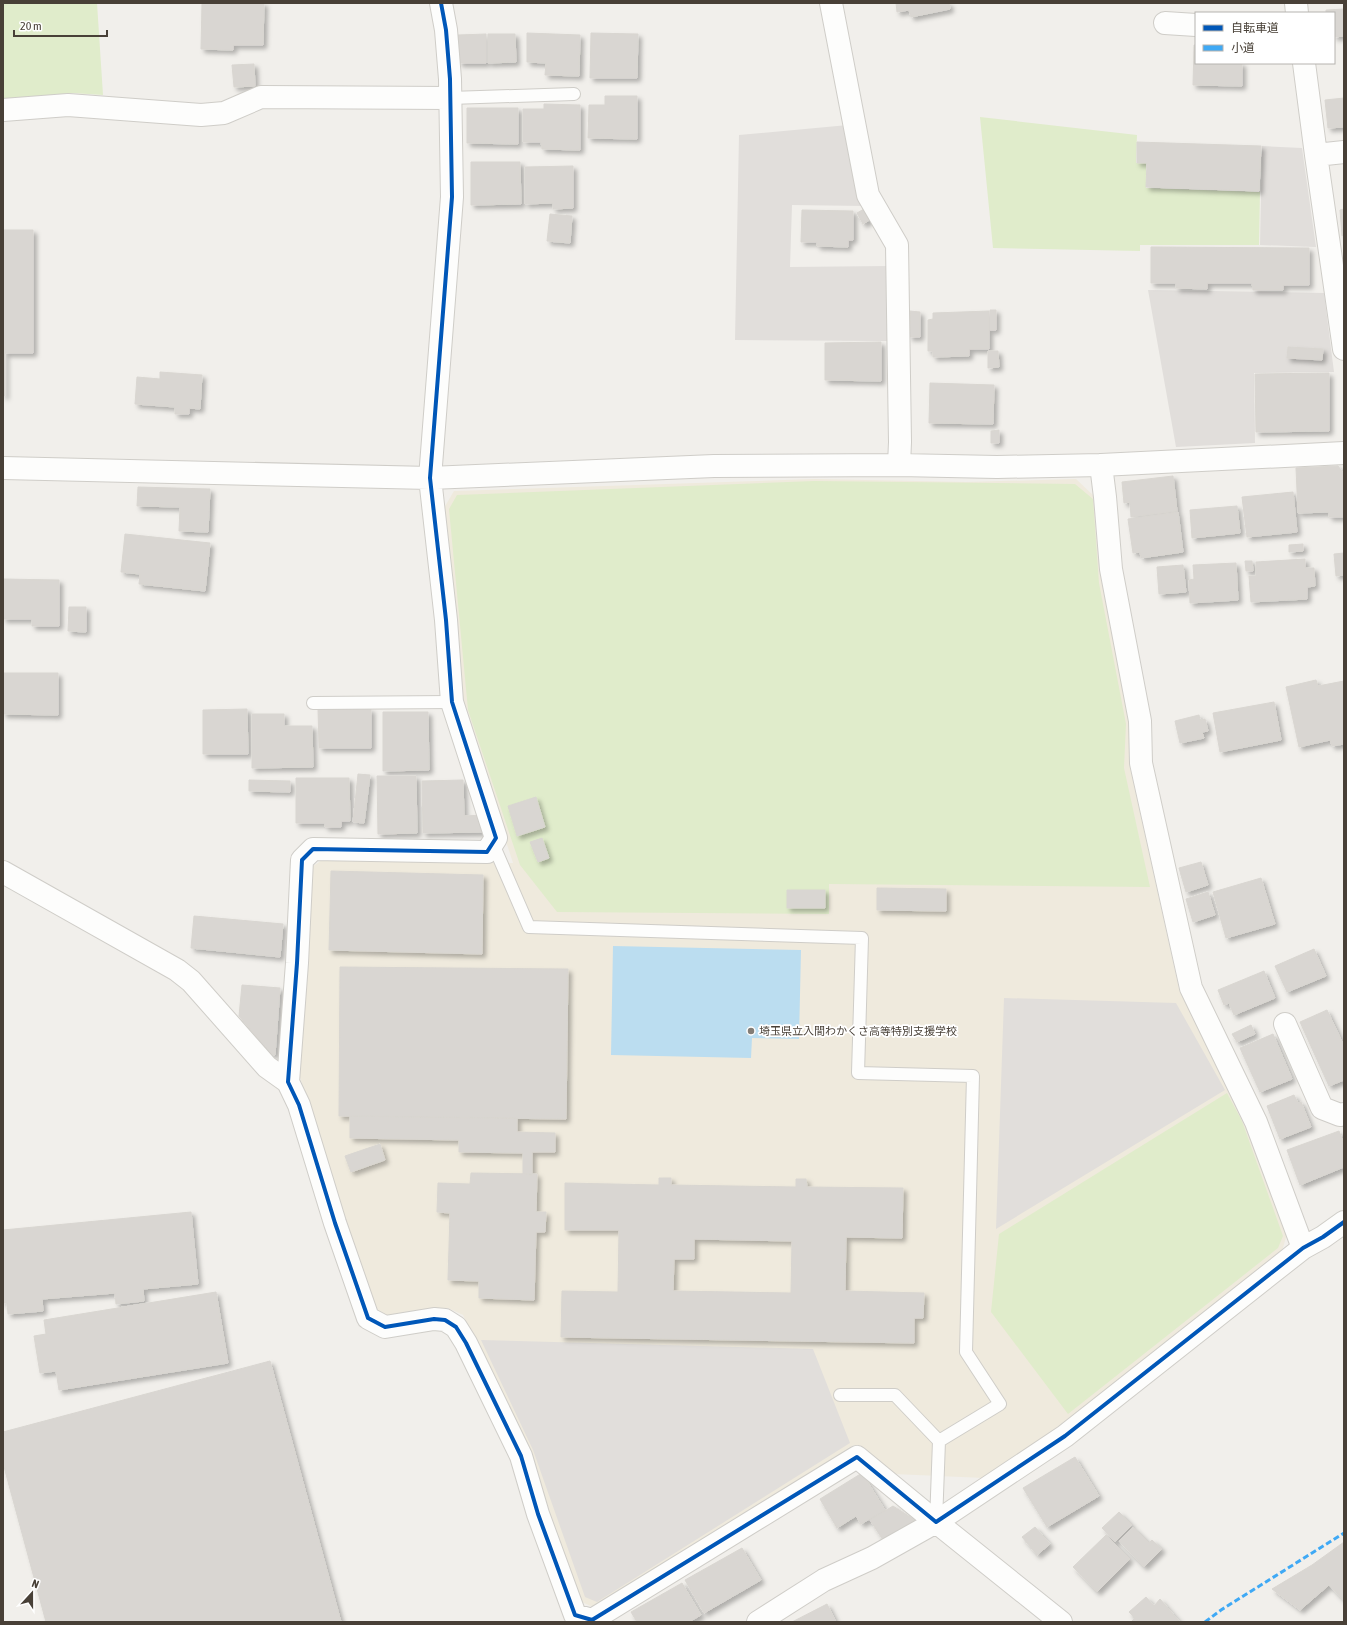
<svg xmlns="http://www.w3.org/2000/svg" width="1347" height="1625" font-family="'Asap Condensed','Noto Sans JP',sans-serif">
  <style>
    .education { fill: #efeadd }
    .green { fill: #e0eccb }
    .parking { fill: #e1dedb }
    .water { fill: #bbddf0 }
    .building { fill: #d9d6d2; stroke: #d9d6d1; fill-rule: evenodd; filter: url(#shadow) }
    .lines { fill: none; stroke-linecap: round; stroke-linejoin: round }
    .service-casing { stroke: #cfcdc8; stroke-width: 14 }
    .minor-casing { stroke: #cfcdc8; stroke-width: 24 }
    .service { stroke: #fdfdfc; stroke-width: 12 }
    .minor { stroke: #fdfdfc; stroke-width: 22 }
    .quiet { stroke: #3fa9f5; stroke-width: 3; stroke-dasharray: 6 3; stroke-linecap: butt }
    .cycleway-casing { stroke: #fff; stroke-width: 6 }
    .cycleway { stroke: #0057b8; stroke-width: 4 }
    .poi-dot { fill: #837d76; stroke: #fff; stroke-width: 1.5 }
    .labels { text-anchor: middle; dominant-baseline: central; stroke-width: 3.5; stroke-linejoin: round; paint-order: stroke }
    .poi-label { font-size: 11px; fill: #484037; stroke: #fff; text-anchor: start }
  </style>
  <defs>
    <filter id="shadow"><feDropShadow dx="3.5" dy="3.5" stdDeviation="2" flood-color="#0004"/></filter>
  </defs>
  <rect width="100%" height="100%" fill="#f1efeb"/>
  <path class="education" d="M815,479L966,482L1076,479L1096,498L1131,725L1130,767L1179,989L1243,1118L1287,1234L1282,1251L1066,1422L984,1478L894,1474L854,1445L595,1608L582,1602L528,1450L463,1315L448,1308L390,1317L374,1310L299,1074L312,867L322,860L513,863L464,712L444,508L454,491Z"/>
  <path class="green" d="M3,3H97L103,95L72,93L3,101Z
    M980,117L1137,135L1136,163H1146V188L1260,192L1259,245H1140V251L993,248Z
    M814,481L1075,484L1093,499L1099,583L1126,724L1124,768L1150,887L829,884V914L557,912L520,865L468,710L449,509L457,495Z
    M1227,1093L1242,1121L1283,1236L1278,1248L1068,1414L991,1312L999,1234Z"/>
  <path class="parking" d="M848,125L865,206L792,205L790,267L888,266L887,341L735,340L739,135Z
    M1262,146L1302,148L1316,247L1260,245Z
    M1148,290L1324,293L1334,372L1254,373L1255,443L1176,447Z
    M1004,998L1176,1003L1225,1090L996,1229Z
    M481,1340L813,1349L850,1443L597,1602L585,1597L533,1450Z"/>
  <path class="water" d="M613,946L801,950L799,1039L752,1038L751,1058L611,1055Z"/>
  <path class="building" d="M202,3H264L263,45H233V50L201,49Z
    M896,3H949L950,9L911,17L909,10L897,12Z
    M1344,9V36L1334,37V13H1326V10Z
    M527,33L580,35L579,76L545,75L546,63L527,62Z
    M591,33L638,34L637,78H590Z
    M486,34V63H459L458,35Z
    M488,34H515L516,62L488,63Z
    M1194,45H1196V63H1242V86L1193,85Z
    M254,64L255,86L234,87L232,65Z
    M605,96H637V139L588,138L589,105H605Z
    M1344,98V127L1328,128L1325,100Z
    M544,104L580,105V150L542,149L541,142H523V109H544Z
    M467,108H518V144L467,143Z
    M1137,142L1261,146L1259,191L1146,187L1147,163H1137Z
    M471,162H520L521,204L471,205Z
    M573,166V208L553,209V203L525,204V167Z
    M864,209L871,219L863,224L857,213Z
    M1344,209V235L1342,236L1340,210Z
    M802,210L853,211V240H848V247L817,246V242H801Z
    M550,214L572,216L570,243L547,241Z
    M3,230H33V353H5V396H3Z
    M1151,247L1309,248V285H1283V290H1253L1252,283H1207V289L1176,288V283H1151Z
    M990,310H996V330H990Z
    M910,311L920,312V337H909Z
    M989,311V349H969V356L933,357V351H928V320L933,319V313Z
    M881,342V381L825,380V343Z
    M1288,347L1323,349L1322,360L1287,358Z
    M988,351H998L999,367L988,368Z
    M160,372L202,375L200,409L189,408V414H175V407L135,404L137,377L160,379Z
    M1329,373V431L1256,432L1255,374Z
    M930,383L994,385L993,424L929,423Z
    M999,430V443H991V431Z
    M1338,466L1344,474V517H1329V512L1298,513L1296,468Z
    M1173,476L1177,511L1131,517L1130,502L1124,503L1122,482Z
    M138,487L210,489L208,532L179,531L180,507L137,506Z
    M1293,492L1297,532L1247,537L1242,497Z
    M1237,506L1240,533L1192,538L1190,510Z
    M1178,512L1183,552L1141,558L1140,552L1133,553L1128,519Z
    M125,534L210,543L205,591L139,584L140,574L121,572Z
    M1303,544V551L1289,552V545Z
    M1344,553V575L1336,576L1334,554Z
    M1305,559V568H1314L1315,586L1307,587V599L1251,602L1249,576H1256V562Z
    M1245,561H1252L1253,571H1246Z
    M1236,563L1238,600L1190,603L1189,580L1194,579L1193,565Z
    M1183,565L1186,592L1159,594L1157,567Z
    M3,579L59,580V626H32V619H3Z
    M69,607H86V632L68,631Z
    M3,673H58V715L3,714Z
    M1316,680L1318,686L1344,681V744L1332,746L1330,740L1299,747L1286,687Z
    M1274,702L1281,740L1220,752L1213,713Z
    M247,709L248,754H203V710Z
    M318,709H371V748H319Z
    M383,712H428L429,770L383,771Z
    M252,714H284V726H312L313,767L252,768Z
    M1199,715L1200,720L1205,719L1208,731L1202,732L1204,738L1180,743L1175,721Z
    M358,774L370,775L364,823L353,822Z
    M377,776H416L417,833L378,834Z
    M296,778H349L350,821H341V827H325V823H296Z
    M249,780L290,781V792L249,791Z
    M463,780L464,816L483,815L484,832L423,833L422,781Z
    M536,797L545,827L517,836L508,806Z
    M542,838L549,858L538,862L530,842Z
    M1201,862L1208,885L1186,892L1179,868Z
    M331,871L483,875L482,954L329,950Z
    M1261,878L1275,924L1226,938L1213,892Z
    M877,888L946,889V911L877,910Z
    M787,890H825V908H787Z
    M1208,892L1215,915L1193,922L1186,899Z
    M194,916L283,924L280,957L191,948Z
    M1314,949L1326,976L1287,992L1275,966Z
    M340,967L568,969L566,1119L339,1116Z
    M1264,971L1275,998L1234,1015L1229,1003L1224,1005L1218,990Z
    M242,985L280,988L275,1055L271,1054L239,1016Z
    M1327,1010L1344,1046V1080L1329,1086L1300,1022Z
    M1251,1025L1255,1034L1237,1042L1232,1034Z
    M1273,1034L1292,1079L1260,1092L1240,1048Z
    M1294,1095L1298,1103L1301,1102L1311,1127L1280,1139L1267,1106Z
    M350,1116L517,1118V1132L555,1133V1152H532V1175L523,1174V1153L459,1152V1140L350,1138Z
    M1339,1131L1344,1145V1167L1300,1185L1287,1150Z
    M380,1144L385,1160L351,1172L345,1156Z
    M471,1173L537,1174L536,1212H546L545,1232H536L534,1300L479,1298V1281L448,1280L450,1213L437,1212L438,1183L470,1184Z
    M659,1178H671V1185L796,1187V1179H806L807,1187L903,1188L902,1238L846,1237L845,1291L924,1293L923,1318H914V1343L561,1337L562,1291L618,1292L619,1230H565V1183L659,1185ZM694,1239L792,1241L791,1293L673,1291L674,1259H694Z
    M191,1212L198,1284L143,1289L144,1301L116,1304L115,1293L42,1299L43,1311L8,1314L7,1303H3V1230Z
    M216,1292L228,1363L59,1390L56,1371L40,1373L34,1336L46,1334L44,1320Z
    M270,1361L341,1622H46L3,1463V1432Z
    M1075,1457L1099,1496L1047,1527L1023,1488Z
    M862,1473L885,1510L861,1524L856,1516L837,1528L820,1499Z
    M893,1506L915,1520L883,1540L870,1520Z
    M1119,1512L1132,1525L1115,1542L1102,1528Z
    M1035,1527L1050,1544L1037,1555L1022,1537Z
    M1133,1527L1149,1543L1152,1540L1162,1549L1144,1567L1119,1541Z
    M1106,1535L1130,1559L1097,1592L1073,1567Z
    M1344,1542V1601L1329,1585L1300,1610L1272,1589L1312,1565Z
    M742,1548L761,1580L704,1613L685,1580Z
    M682,1583L701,1615L689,1622H637L631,1612Z
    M1146,1597L1154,1606L1160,1599L1180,1622H1131L1135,1618L1129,1612Z
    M827,1604L836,1622H792Z"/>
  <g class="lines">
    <defs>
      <path id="service" d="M450,98L574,94
        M313,703L452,702
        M493,844L529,927L862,938L858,1073L973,1076L966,1352L1000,1404L939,1441L936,1522
        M840,1395H895L939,1441"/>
      <path id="minor" d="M441,3L446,30L450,79L452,197L430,478L446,620L452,702L496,838L487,852L313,849L302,860L297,963L288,1082L299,1105L335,1223L368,1318L385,1327L434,1319L445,1320L456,1327L466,1343L521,1456L538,1514L575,1615L592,1620L857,1457L936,1522L1065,1436L1303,1248L1323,1237L1344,1222
        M831,3L868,195L897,245L900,442L899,465
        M1296,3L1297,13
        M1165,23L1196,25
        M1304,63L1316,155L1344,349
        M3,110L68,105L201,115L224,113L261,97L450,98
        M1316,155L1344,152
        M1101,465L1105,497L1111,569L1140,721L1141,763L1191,988L1256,1122L1303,1248
        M3,468L430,478L714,466L899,465L997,467L1101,465L1344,453
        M3,872L177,970L191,981L267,1067L288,1082
        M1285,1024L1322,1108L1340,1115L1344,1114
        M758,1622L824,1580L872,1558L936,1522L1061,1622"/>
    </defs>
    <use href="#service" class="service-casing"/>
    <use href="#minor" class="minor-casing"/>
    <use href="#service" class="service"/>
    <use href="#minor" class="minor"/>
    <path class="quiet" d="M1205,1622L1221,1610L1344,1533"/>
    <defs>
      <path id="cycleway" d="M441,3L446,30L450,79L452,197L430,478L446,620L452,702L496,838L487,852L313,849L302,860L297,963L288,1082L299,1105L335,1223L368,1318L385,1327L434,1319L445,1320L456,1327L466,1343L521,1456L538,1514L575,1615L592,1620L857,1457L936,1522L1065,1436L1303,1248L1323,1237L1344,1222"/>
    </defs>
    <use href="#cycleway" class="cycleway-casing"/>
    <use href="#cycleway" class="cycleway"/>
  </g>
  <circle class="poi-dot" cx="751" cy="1031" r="4"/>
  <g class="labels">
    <g class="poi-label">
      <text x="759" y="1031">埼玉県立入間わかくさ高等特別支援学校</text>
    </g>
  </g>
  <rect width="1347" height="1625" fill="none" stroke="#484037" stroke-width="8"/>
  <rect x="1195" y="12" width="140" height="52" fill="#ffffff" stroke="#b6b3af"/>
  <rect x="1203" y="25" width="20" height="6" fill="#0057b8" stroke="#b6b3af"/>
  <text x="1231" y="32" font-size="12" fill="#484037">自転車道</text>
  <rect x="1203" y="45" width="20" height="6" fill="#3fa9f5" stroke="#b6b3af"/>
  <text x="1231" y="52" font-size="12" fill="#484037">小道</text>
  <g transform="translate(32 1593) rotate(21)" stroke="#ffffff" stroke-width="3" paint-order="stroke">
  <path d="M0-3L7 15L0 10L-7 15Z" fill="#484037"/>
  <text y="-6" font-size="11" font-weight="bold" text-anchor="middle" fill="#484037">N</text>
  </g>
  <path d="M14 30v6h93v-6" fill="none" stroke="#484037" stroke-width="2"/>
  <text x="20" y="30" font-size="12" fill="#484037" stroke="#ffffff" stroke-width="3" paint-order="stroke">20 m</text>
</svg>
